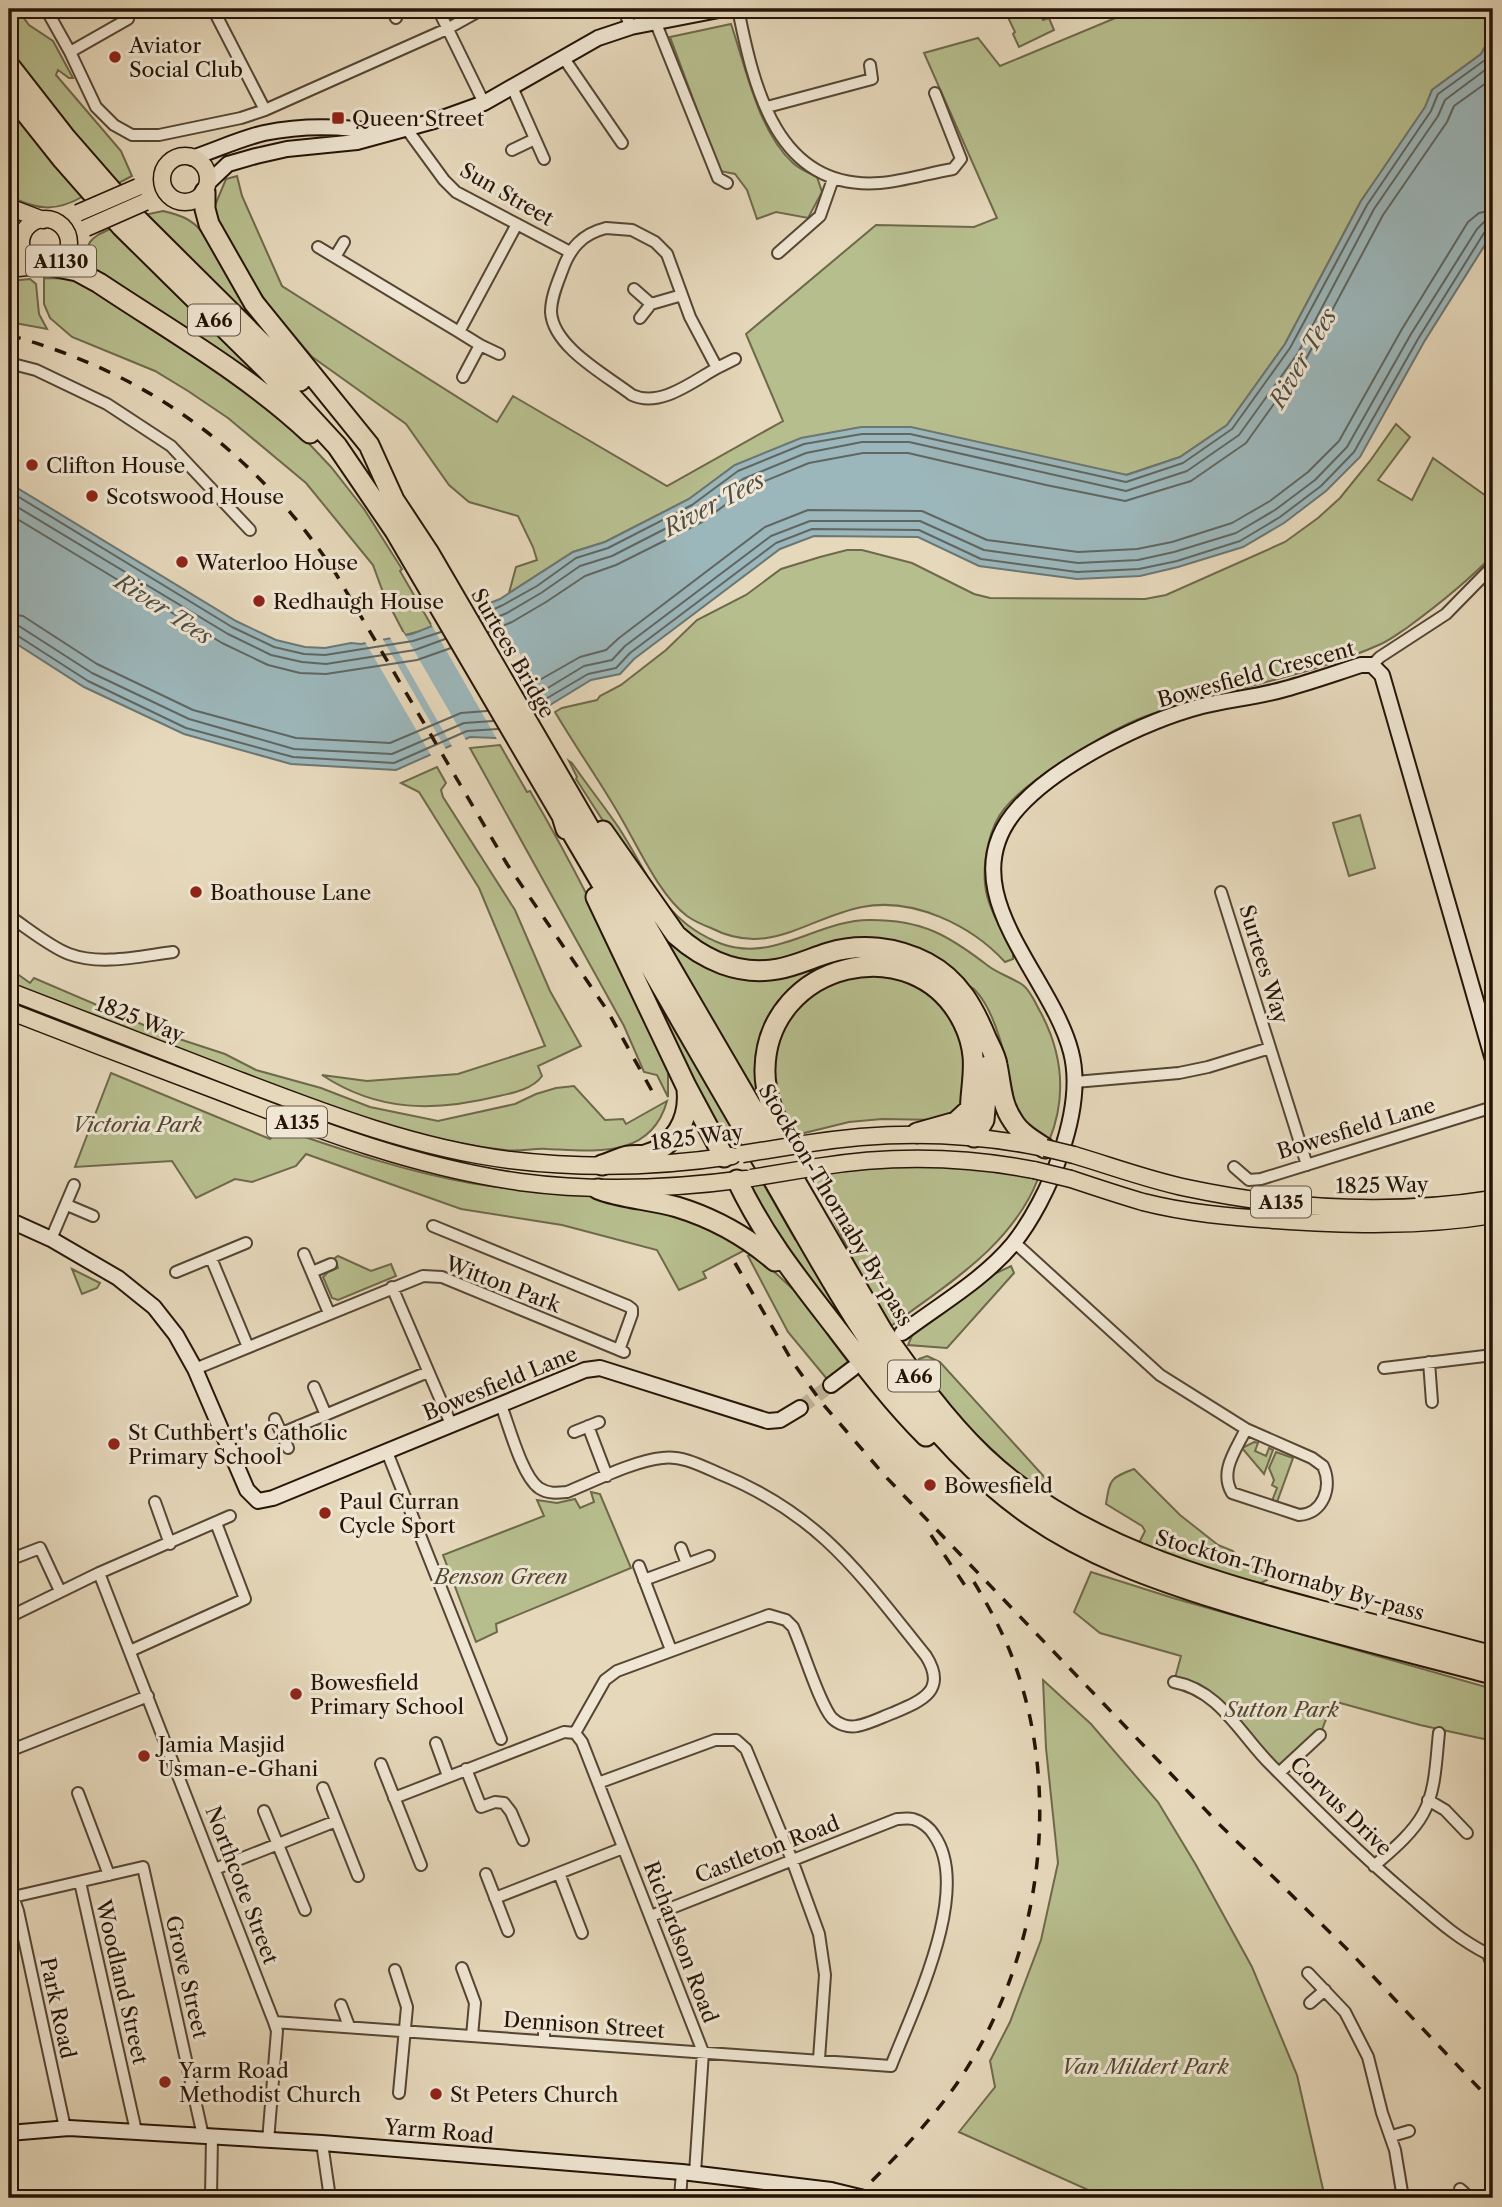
<svg xmlns="http://www.w3.org/2000/svg" width="1502" height="2207" font-family="'Libre Caslon Text',serif">
  <style>
    .green { fill: #b7be8e; stroke: #6e694a; stroke-width: 2 }
    .water { fill: #9cb7bb; stroke: #6c7673; stroke-width: 2 }
    .pier { fill: #e6d8bb }
    .lines { fill: none; stroke-linecap: round; stroke-linejoin: round }
    .shore { stroke: #606661; stroke-width: 2 }
    .secondary-tunnel { stroke: #bfb197; stroke-width: 14; stroke-dasharray: 14 7; stroke-linecap: butt }
    .street-casing { stroke: #554534; stroke-width: 14 }
    .secondary-casing { stroke: #251407; stroke-width: 18 }
    .primary-casing { stroke: #251407; stroke-width: 19 }
    .highway-casing { stroke: #251407; stroke-width: 23 }
    .street { stroke: #efe6d3; stroke-width: 10 }
    .secondary { stroke: #efe6d3; stroke-width: 14 }
    .primary { stroke: #e6d8bb; stroke-width: 16 }
    .highway { stroke: #e6d8bb; stroke-width: 19 }
    .rail { stroke: #251407; stroke-width: 3.5; stroke-dasharray: 12 12; stroke-linecap: butt }
    .secondary-bridge-casing { stroke: #251407; stroke-width: 18; stroke-linecap: butt }
    .primary-bridge-casing { stroke: #251407; stroke-width: 19; stroke-linecap: butt }
    .secondary-bridge { stroke: #efe6d3; stroke-width: 14 }
    .primary-bridge { stroke: #e6d8bb; stroke-width: 16 }
    .poi-dot { fill: #8f2418; stroke: #efe6d3; stroke-width: 2.5 }
    .labels { text-anchor: middle; dominant-baseline: central; stroke-width: 6; stroke-linejoin: round; paint-order: stroke }
    .shield { fill: #efe6d3; stroke: #625344; stroke-width: 2 }
    .shield-label { font-size: 19px; font-weight: bold; fill: #251407 }
    .poi-label { font-size: 21px; fill: #251407; stroke: #efe6d3; text-anchor: start }
    .street-label { font-size: 21px; fill: #251407; stroke: #efe6d3 }
    .park-label { font-size: 21px; font-style: italic; fill: #514730; stroke: #efe6d3 }
    .water-label { font-size: 23px; font-style: italic; fill: #4f4d46; stroke: #efe6d3 }
  </style>
  <rect width="100%" height="100%" fill="#e6d8bb"/>
  <filter id="stains"><feTurbulence type="fractalNoise" baseFrequency=".00286" numOctaves="4"/><feColorMatrix values="0 0 0 0 .2 0 0 0 0 .09 0 0 0 0 .02 0 0 0 .5 -.17"/></filter>
  <radialGradient id="worn" r=".72"><stop offset=".6" stop-color="#630" stop-opacity="0"/><stop offset="1" stop-color="#630" stop-opacity=".3"/></radialGradient>
  <path class="green" d="M9,9H17L29,25L53,41L73,78H69L58,70L56,75L121,151L132,176L115,185L9,51Z
    M1004,9H1038L1043,20L1049,18L1054,30L1019,47L1013,34L1015,32Z
    M1137,9H1493V39L1486,45L1481,54L1432,90L1426,107L1361,201L1285,344L1227,425L1180,457L1126,475L1052,460L735,465L689,499L605,542L573,552L509,593L516,567L537,560L533,547L518,516L469,502L449,485L406,424L311,356L269,306L229,246L213,210L226,179L237,176L242,196L282,286L497,422L513,396L667,486L783,421L746,334L876,225L974,227L997,218L924,53L978,38L1000,66Z
    M731,24C746,68 758,131 793,163C799,169 809,173 817,177L822,192L808,218L776,212L757,219L747,190L735,174L720,171L670,37Z
    M9,102L82,197C55,212 37,210 9,196Z
    M163,211C179,215 191,218 202,232L205,231L271,339L144,215Z
    M112,228L164,283L271,385L272,392L90,268C84,242 88,239 112,228Z
    M44,278L83,279L267,405L298,432L331,467L364,509L402,569L400,571L433,628L405,635L384,595L373,565L306,483L228,418L188,391L155,371L72,337L50,318L44,304Z
    M30,279L36,284L39,314L47,329L9,322V281Z
    M1396,424L1410,437L1378,480L1412,500L1433,458L1493,501V555C1467,582 1438,605 1408,627C1399,633 1390,640 1381,644C1308,677 1228,688 1152,714C1115,726 1029,778 1005,808C989,827 983,860 985,884C987,908 1003,931 1013,952V959L1005,962C971,925 913,897 862,907C807,918 769,958 711,928C703,925 694,921 687,916C658,894 636,842 617,811C597,777 575,746 555,712L562,708L597,700L600,696L621,685L666,650L697,620L746,595L781,569L820,557L847,550H862L912,563L974,594L990,598L1145,599L1166,595L1285,542L1318,518L1340,498L1370,461Z
    M500,745L527,792L530,791C582,880 628,974 668,1070V1097L657,1075L644,1072L624,1026L470,748Z
    M569,761L572,763C587,785 604,806 619,828C650,876 663,922 722,944C775,963 819,919 871,920C922,920 948,935 987,965C998,974 1014,978 1024,986C1032,993 1036,1005 1041,1013C1063,1055 1067,1097 1049,1141L1019,1124C1010,1085 1002,1017 974,989L918,953L790,961H742L693,942L651,895L576,779L577,777Z
    M437,767L446,783L441,790L443,797L515,910L550,991L581,1046L538,1066L542,1076C533,1089 513,1093 499,1096C434,1112 378,1112 322,1075L367,1081L458,1074L545,1046L479,888L419,792L401,783Z
    M1360,815L1375,868L1349,876L1333,823Z
    M652,918L673,943L782,976L847,959L872,956L962,1012L869,961L772,1016L775,1131Z
    M620,929L742,1145L740,1147L721,1149Z
    M9,968L30,983L34,978L167,1035L225,1054L256,1070L321,1088L370,1107L438,1121L515,1104L536,1094L556,1088L574,1086L605,1120L623,1119L626,1124L667,1101C651,1159 595,1151 547,1149C533,1148 519,1152 505,1150C410,1139 320,1104 231,1070C157,1041 83,1012 9,984Z
    M877,973C898,979 918,985 935,1000C965,1025 973,1075 959,1110L941,1120L882,1119L849,1122L792,1136L780,1111L771,1074L784,1021L826,982Z
    M111,1073L270,1139L276,1133L290,1132C349,1152 408,1172 470,1183C538,1195 609,1192 676,1211C699,1218 726,1237 747,1249L703,1272L706,1278L679,1290L657,1250L562,1225L461,1209L306,1154L296,1166L252,1182L235,1179L196,1198L172,1161L75,1167Z
    M878,1164C932,1164 985,1166 1038,1179C1011,1247 947,1284 891,1326L874,1302L812,1176Z
    M759,1182L764,1185L795,1239L799,1238L853,1329L854,1335L798,1271L748,1183Z
    M754,1253L796,1292L848,1362L827,1379L788,1332L748,1256Z
    M338,1256L371,1271L391,1264L396,1276L338,1300L332,1298L323,1277L328,1272L338,1268L335,1258Z
    M1011,1266L1014,1273L947,1348L908,1345L916,1326L988,1277Z
    M72,1269L100,1283L97,1288L82,1294Z
    M927,1356L940,1362L1047,1480V1485L1042,1490L1020,1476L962,1421L920,1369L919,1359Z
    M1254,1442L1258,1443L1255,1451L1266,1456L1269,1448L1273,1450L1264,1474L1242,1448Z
    M1276,1452L1293,1458L1277,1502L1272,1501L1277,1488L1272,1485L1274,1480L1269,1468Z
    M1134,1469L1180,1515L1218,1545L1233,1551L1241,1562L1261,1570L1267,1580L1261,1583L1213,1572L1139,1543L1145,1531L1142,1526L1106,1504C1110,1479 1110,1478 1134,1469Z
    M591,1492L600,1494L631,1568L496,1624L497,1632L476,1642L443,1555L544,1516L537,1500L557,1503L575,1499L580,1508L594,1502Z
    M1091,1572L1173,1598L1493,1689V1741L1420,1725L1333,1701L1320,1735L1279,1773L1212,1698L1174,1682L1181,1656L1100,1633L1074,1612Z
    M1043,1680L1091,1724L1158,1802L1196,1865L1252,1967L1297,2075L1325,2198H1106L959,2132L995,2087L990,2061L1010,2022L1041,1940L1058,1863L1046,1748Z"/>
  <path class="water" d="M1493,39V232L1424,342L1360,457L1326,491L1284,523L1243,547L1178,567L1140,576L1077,579L979,566L918,537L814,536L780,549L634,659L620,674L591,680L496,738L470,737L396,770L291,764L184,734L84,687L9,639V483L236,621L276,640L305,647L325,648L351,643L361,644L412,634L500,599L573,552L605,542L689,499L735,465L801,438L861,427H911L1127,475L1180,457L1227,425L1285,344L1361,201L1425,107L1432,90L1481,54L1486,45Z"/>
  <path class="pier" d="M489,600L551,708L498,741L431,624Z
    M403,632L405,635L467,742L453,748L388,634Z
    M381,636L447,751L432,757L364,640Z"/>
  <g class="lines">
    <path class="shore" d="M9,491L232,627L274,647L304,654L325,655L413,641L441,632
      M9,502L228,634L271,655L302,662L326,664L415,650L445,639
      M9,514L222,643L268,665L300,673L326,674L417,660L451,648
      M9,614L23,616L97,664L193,710L296,738L390,743L461,713L487,711
      M479,616L503,605L537,586L576,558L608,548L692,505L738,471L804,444L862,434H910L1126,482L1183,463L1232,429L1290,348L1367,205L1431,111L1438,94L1485,60L1493,48
      M483,623L507,613L541,593L580,566L612,556L696,513L743,479L806,453L862,442H909L1126,491L1187,471L1239,435L1298,353L1374,209L1438,116L1445,100L1493,64
      M9,624L19,626L92,673L189,719L294,749L392,754L464,723L493,721
      M488,632L512,622L546,602L585,576L616,565L702,522L748,488L809,463L863,453H908L1046,485L1125,501L1191,481L1246,443L1306,359L1383,215L1447,122L1454,106L1493,78
      M9,633L15,634L88,681L186,728L293,757L394,763L467,731L498,729
      M522,690L580,657L606,650L619,638L765,527L808,510L922,511L987,540L1078,552L1137,549L1172,542L1232,523L1270,501L1308,472L1339,441L1402,329L1468,222L1479,213L1493,210
      M528,700L584,666L612,660L625,646L771,536L810,521H920L984,550L1078,563L1138,560L1174,552L1236,533L1275,510L1315,480L1347,447L1411,334L1477,229L1484,222L1493,220
      M532,707L588,674L616,668L630,653L776,543L812,529L919,530L981,559L1077,572L1139,569L1177,561L1240,541L1280,517L1321,486L1354,452L1418,339L1484,233L1493,229"/>
    <path class="secondary-tunnel" d="M800,1408L831,1385"/>
    <defs>
      <path id="street" d="M46,9L70,52L96,107L114,125L132,135H159L241,118L265,110L447,29L483,9
        M213,9L265,110
        M391,9L396,18
        M438,9L484,103
        M623,9L631,27
        M738,9C754,88 777,191 880,183C904,181 929,173 953,169L961,159L935,93
        M655,21L718,178L727,183
        M70,52L128,19
        M563,57L622,143
        M512,87L544,159
        M767,107L872,79L870,65
        M406,128L444,180L456,192L570,252
        M512,150L535,139
        M606,228L632,230L655,242L667,254L690,317L717,368C692,382 660,408 632,395C606,375 553,347 551,312C551,298 557,284 562,271C570,248 582,234 606,228Z
        M318,247L459,332L517,224
        M778,253L820,216L833,179
        M335,257L344,242
        M634,289L651,304L682,295
        M640,318L651,304
        M459,332L480,345L463,377
        M480,345L499,354
        M9,363L36,370L107,404L171,446L250,530
        M717,368L735,359
        M1372,665L1380,657L1446,614L1493,566
        M1221,892L1307,1165
        M9,916C26,927 50,947 69,954C101,966 141,956 173,952
        M1075,1082L1179,1073L1208,1067L1270,1048
        M1234,1167L1249,1180L1261,1179L1493,1107
        M67,1205L93,1216
        M433,1226L628,1306L632,1309V1314L619,1350
        M51,1239L74,1185
        M1014,1242L1160,1375L1246,1429L1312,1458L1323,1466C1333,1487 1323,1514 1299,1515L1232,1493C1219,1471 1236,1450 1246,1429
        M304,1254L329,1313
        M211,1258L248,1347
        M176,1272L246,1243
        M312,1272L331,1264
        M392,1287L451,1424
        M1429,1362L1432,1402
        M1384,1368L1493,1355
        M195,1369L423,1276L442,1277L624,1352
        M314,1387L326,1415
        M501,1405C509,1426 522,1476 539,1488C548,1494 557,1493 567,1492C592,1482 636,1460 662,1458C681,1455 700,1465 718,1473C820,1514 860,1574 926,1656C948,1691 921,1701 893,1713C882,1717 869,1724 857,1726C848,1728 838,1724 832,1718C819,1703 803,1649 793,1627L786,1620L769,1615L617,1671L605,1680L575,1733
        M275,1419L288,1448
        M588,1426L607,1476
        M574,1432L599,1422
        M282,1433L428,1372
        M387,1452L501,1739
        M155,1502L170,1544
        M681,1548L687,1564
        M9,1560L40,1548L60,1591
        M639,1566L671,1650
        M99,1573L274,2022L277,2031L268,2141
        M644,1580L709,1556
        M9,1617L99,1573L230,1516
        M130,1651L245,1599L216,1523
        M1174,1682C1220,1690 1241,1736 1272,1766C1316,1810 1360,1854 1407,1894C1434,1917 1456,1938 1488,1954
        M575,1733L582,1742L703,2052L695,2173
        M436,1743L448,1776
        M9,1751L148,1696
        M381,1764L421,1865
        M466,1769L481,1807L495,1802L504,1803L511,1812L523,1840
        M1279,1773L1320,1735
        M598,1783L715,1740H736L746,1749L792,1860L819,1934L825,1975L819,2059
        M323,1788L358,1876
        M78,1793L109,1875
        M394,1798L564,1732L575,1733
        M1428,1800L1445,1810L1467,1833
        M264,1811L305,1910
        M1374,1866C1391,1851 1412,1834 1423,1814C1436,1791 1436,1759 1439,1733
        M215,1869L336,1821
        M559,1873L582,1933
        M486,1874L508,1931
        M80,1882L136,2131
        M9,1885L18,1911L65,2128
        M13,1897L143,1867L203,2136
        M495,1898L623,1848
        M1488,1954L1493,1968
        M1488,1954L1493,1941
        M462,1968L475,2003L472,2036
        M395,1970L407,2007L399,2093
        M1308,1973L1345,2012L1368,2057L1382,2113L1395,2150L1403,2198
        M1310,2003L1325,1990
        M341,2005L349,2026
        M274,2022L891,2066C913,2009 973,1890 934,1835C930,1828 921,1821 913,1819C908,1818 902,1819 897,1819L651,1916
        M544,2041V2025
        M1392,2136L1409,2131
        M322,2143L330,2198
        M1460,2189L1470,2198
        M211,2198L212,2136
        M680,2198L682,2172"/>
      <path id="secondary" d="M192,158C216,150 239,139 264,133C303,125 345,126 384,133
        M208,183L228,164L256,156L287,149L357,142L434,121L484,103L598,38L631,27L724,9
        M9,1220L51,1239L118,1278L154,1307L176,1335L195,1369L247,1490L258,1501L273,1498L585,1370L600,1368L768,1421L780,1420L800,1408
        M902,1333C939,1305 983,1280 1013,1244C1049,1199 1086,1109 1071,1052C1051,973 945,888 1019,807C1059,763 1145,721 1202,706C1230,699 1258,697 1285,689C1311,682 1336,673 1361,665H1372L1382,675L1493,1060
        M831,1385L852,1369
        M9,2133L69,2128L322,2143L682,2172L831,2190"/>
      <path id="primary" d="M162 179a23 23 0 1 1 46 0a23 23 0 1 1-46 0Z
        M9,207L43,220
        M21 243a24 24 0 1 1 48 0a24 24 0 1 1-48 0Z
        M9,269L36,266
        M9,991C84,1020 160,1049 236,1079C325,1113 415,1148 510,1160C584,1169 659,1167 732,1156
        M9,1011C81,1039 154,1067 226,1094C323,1132 416,1167 520,1182C595,1192 671,1189 746,1179
        M804,1144C883,1131 961,1131 1039,1147
        M1074,1155C1111,1166 1149,1180 1187,1188C1286,1209 1392,1215 1493,1199
        M817,1167C890,1155 962,1156 1034,1170
        M1071,1179C1095,1187 1119,1195 1143,1202C1186,1213 1231,1217 1275,1220C1348,1225 1420,1227 1493,1215"/>
      <path id="highway" d="M9,65L66,138L135,217L300,381
        M9,92L63,160L121,226L268,371L337,446L395,531L562,816L566,829
        M205,192V209L209,224L254,303L369,445L394,500L429,553L883,1332C914,1376 944,1418 983,1456C1075,1543 1199,1578 1318,1610C1376,1625 1435,1641 1493,1656
        M52,266L77,271L99,283C171,331 247,374 310,433
        M562,816C631,932 697,1049 765,1165C837,1289 909,1432 1031,1516C1089,1556 1154,1579 1221,1600C1310,1628 1402,1650 1493,1674
        M603,831L676,935C704,960 739,976 778,969C795,966 812,958 828,953C861,943 896,947 927,963C959,980 974,1008 987,1040C991,1048 996,1057 997,1065C1001,1084 1001,1104 1013,1121C1020,1133 1034,1141 1045,1148
        M596,897L686,1086L724,1157
        M917,1133L956,1122L970,1109
        M974,1137L984,1120L989,1065
        M794,1159C782,1130 764,1101 765,1069C767,962 915,926 963,1022C986,1068 962,1095 974,1137
        M602,1165C611,1162 620,1158 628,1156C634,1155 640,1156 645,1155C675,1147 690,1119 687,1090
        M737,1180C764,1237 798,1279 836,1328C865,1366 893,1403 926,1436
        M598,1189C623,1199 651,1199 677,1207C713,1218 747,1237 775,1261"/>
    </defs>
    <use href="#street" class="street-casing"/>
    <use href="#secondary" class="secondary-casing"/>
    <use href="#primary" class="primary-casing"/>
    <use href="#highway" class="highway-casing"/>
    <use href="#street" class="street"/>
    <use href="#secondary" class="secondary"/>
    <use href="#primary" class="primary"/>
    <use href="#highway" class="highway"/>
    <path class="rail" d="M9,335C150,374 256,452 336,574L507,864L607,1010L657,1100
      M735,1263L792,1361L822,1403L886,1477L1219,1824L1349,1951L1493,2103
      M931,1535L968,1590
      M855,2198C892,2161 930,2123 960,2079C1042,1956 1065,1787 1009,1649C998,1623 984,1598 969,1574"/>
    <defs>
      <path id="secondary-bridge" d="M831,2190L864,2198"/>
      <path id="primary-bridge" d="M78,213L138,187
        M86,228L145,202
        M1045,1148L1074,1155
        M742,1154L804,1144
        M1034,1170L1071,1179
        M751,1178L817,1167"/>
    </defs>
    <use href="#secondary-bridge" class="secondary-bridge-casing"/>
    <use href="#primary-bridge" class="primary-bridge-casing"/>
    <use href="#secondary-bridge" class="secondary-bridge"/>
    <use href="#primary-bridge" class="primary-bridge"/>
  </g>
  <g class="poi-dot">
    <circle cx="115" cy="57" r="7"/>
    <rect x="331" y="111" width="14" height="14" rx="3.5"/>
    <circle cx="32" cy="465" r="7"/>
    <circle cx="92" cy="496" r="7"/>
    <circle cx="182" cy="562" r="7"/>
    <circle cx="259" cy="601" r="7"/>
    <circle cx="196" cy="892" r="7"/>
    <circle cx="114" cy="1444" r="7"/>
    <circle cx="930" cy="1485" r="7"/>
    <circle cx="325" cy="1513" r="7"/>
    <circle cx="296" cy="1694" r="7"/>
    <circle cx="144" cy="1756" r="7"/>
    <circle cx="165" cy="2082" r="7"/>
    <circle cx="436" cy="2094" r="7"/>
  </g>
  <g class="labels">
    <g class="shield">
      <rect x="26" y="245.5" width="70" height="31" rx="5"/>
      <rect x="188" y="304.5" width="52" height="31" rx="5"/>
      <rect x="267" y="1106.5" width="60" height="31" rx="5"/>
      <rect x="1251" y="1186.5" width="60" height="31" rx="5"/>
      <rect x="888" y="1360.5" width="52" height="31" rx="5"/>
    </g>
    <g class="shield-label">
      <text x="61" y="261">A1130</text>
      <text x="214" y="320">A66</text>
      <text x="297" y="1122">A135</text>
      <text x="1281" y="1202">A135</text>
      <text x="914" y="1376">A66</text>
    </g>
    <g class="poi-label">
      <text x="129" y="45">Aviator<tspan x="129" dy="24">Social Club</tspan></text>
      <text x="352" y="118">Queen Street</text>
      <text x="46" y="465">Clifton House</text>
      <text x="106" y="496">Scotswood House</text>
      <text x="196" y="562">Waterloo House</text>
      <text x="273" y="601">Redhaugh House</text>
      <text x="210" y="892">Boathouse Lane</text>
      <text x="128" y="1432">St Cuthbert's Catholic<tspan x="128" dy="24">Primary School</tspan></text>
      <text x="944" y="1485">Bowesfield</text>
      <text x="339" y="1501">Paul Curran<tspan x="339" dy="24">Cycle Sport</tspan></text>
      <text x="310" y="1682">Bowesfield<tspan x="310" dy="24">Primary School</tspan></text>
      <text x="158" y="1744">Jamia Masjid<tspan x="158" dy="24">Usman-e-Ghani</tspan></text>
      <text x="179" y="2070">Yarm Road<tspan x="179" dy="24">Methodist Church</tspan></text>
      <text x="450" y="2094">St Peters Church</text>
    </g>
    <g class="street-label">
      <text transform="translate(507 194) rotate(30)">Sun Street</text>
      <text transform="translate(513 653) rotate(60)">Surtees Bridge</text>
      <text transform="translate(1256 674) rotate(-15)">Bowesfield Crescent</text>
      <text transform="translate(1264 964) rotate(73)">Surtees Way</text>
      <text transform="translate(140 1019) rotate(21)">1825 Way</text>
      <text transform="translate(1356 1128) rotate(-17)">Bowesfield Lane</text>
      <text transform="translate(697 1137) rotate(-7)">1825 Way</text>
      <text transform="translate(1382 1185) rotate(-1)">1825 Way</text>
      <text transform="translate(836 1205) rotate(59)">Stockton-Thornaby By-pass</text>
      <text transform="translate(503 1284) rotate(21)">Witton Park</text>
      <text transform="translate(500 1383) rotate(-22)">Bowesfield Lane</text>
      <text transform="translate(1290 1575) rotate(16)">Stockton-Thornaby By-pass</text>
      <text transform="translate(1341 1806) rotate(44)">Corvus Drive</text>
      <text transform="translate(767 1849) rotate(-21)">Castleton Road</text>
      <text transform="translate(242 1885) rotate(69)">Northcote Street</text>
      <text transform="translate(681 1942) rotate(69)">Richardson Road</text>
      <text transform="translate(187 1977) rotate(77)">Grove Street</text>
      <text transform="translate(122 1982) rotate(77)">Woodland Street</text>
      <text transform="translate(58 2008) rotate(78)">Park Road</text>
      <text transform="translate(584 2025) rotate(4)">Dennison Street</text>
      <text transform="translate(439 2131) rotate(5)">Yarm Road</text>
    </g>
    <g class="park-label">
      <text x="137" y="1124">Victoria Park</text>
      <text x="501" y="1576">Benson Green</text>
      <text x="1282" y="1709">Sutton Park</text>
      <text x="1145" y="2066">Van Mildert Park</text>
    </g>
    <g class="water-label">
      <text transform="translate(1303 358) rotate(-60)">River Tees</text>
      <text transform="translate(714 504) rotate(-28)">River Tees</text>
      <text transform="translate(164 609) rotate(33)">River Tees</text>
    </g>
  </g>
  <rect width="1502" height="2207" fill="none" stroke="#e6d8bb" stroke-width="35"/>
  <rect x="10" y="10" width="1481" height="2186" fill="none" stroke="#251407" stroke-width="3.5"/>
  <rect x="18" y="18" width="1467" height="2172" fill="none" stroke="#251407" stroke-width="2"/>
  <rect width="100%" height="100%" filter="url(#stains)"/>
  <rect width="100%" height="100%" fill="url(#worn)"/>
</svg>
